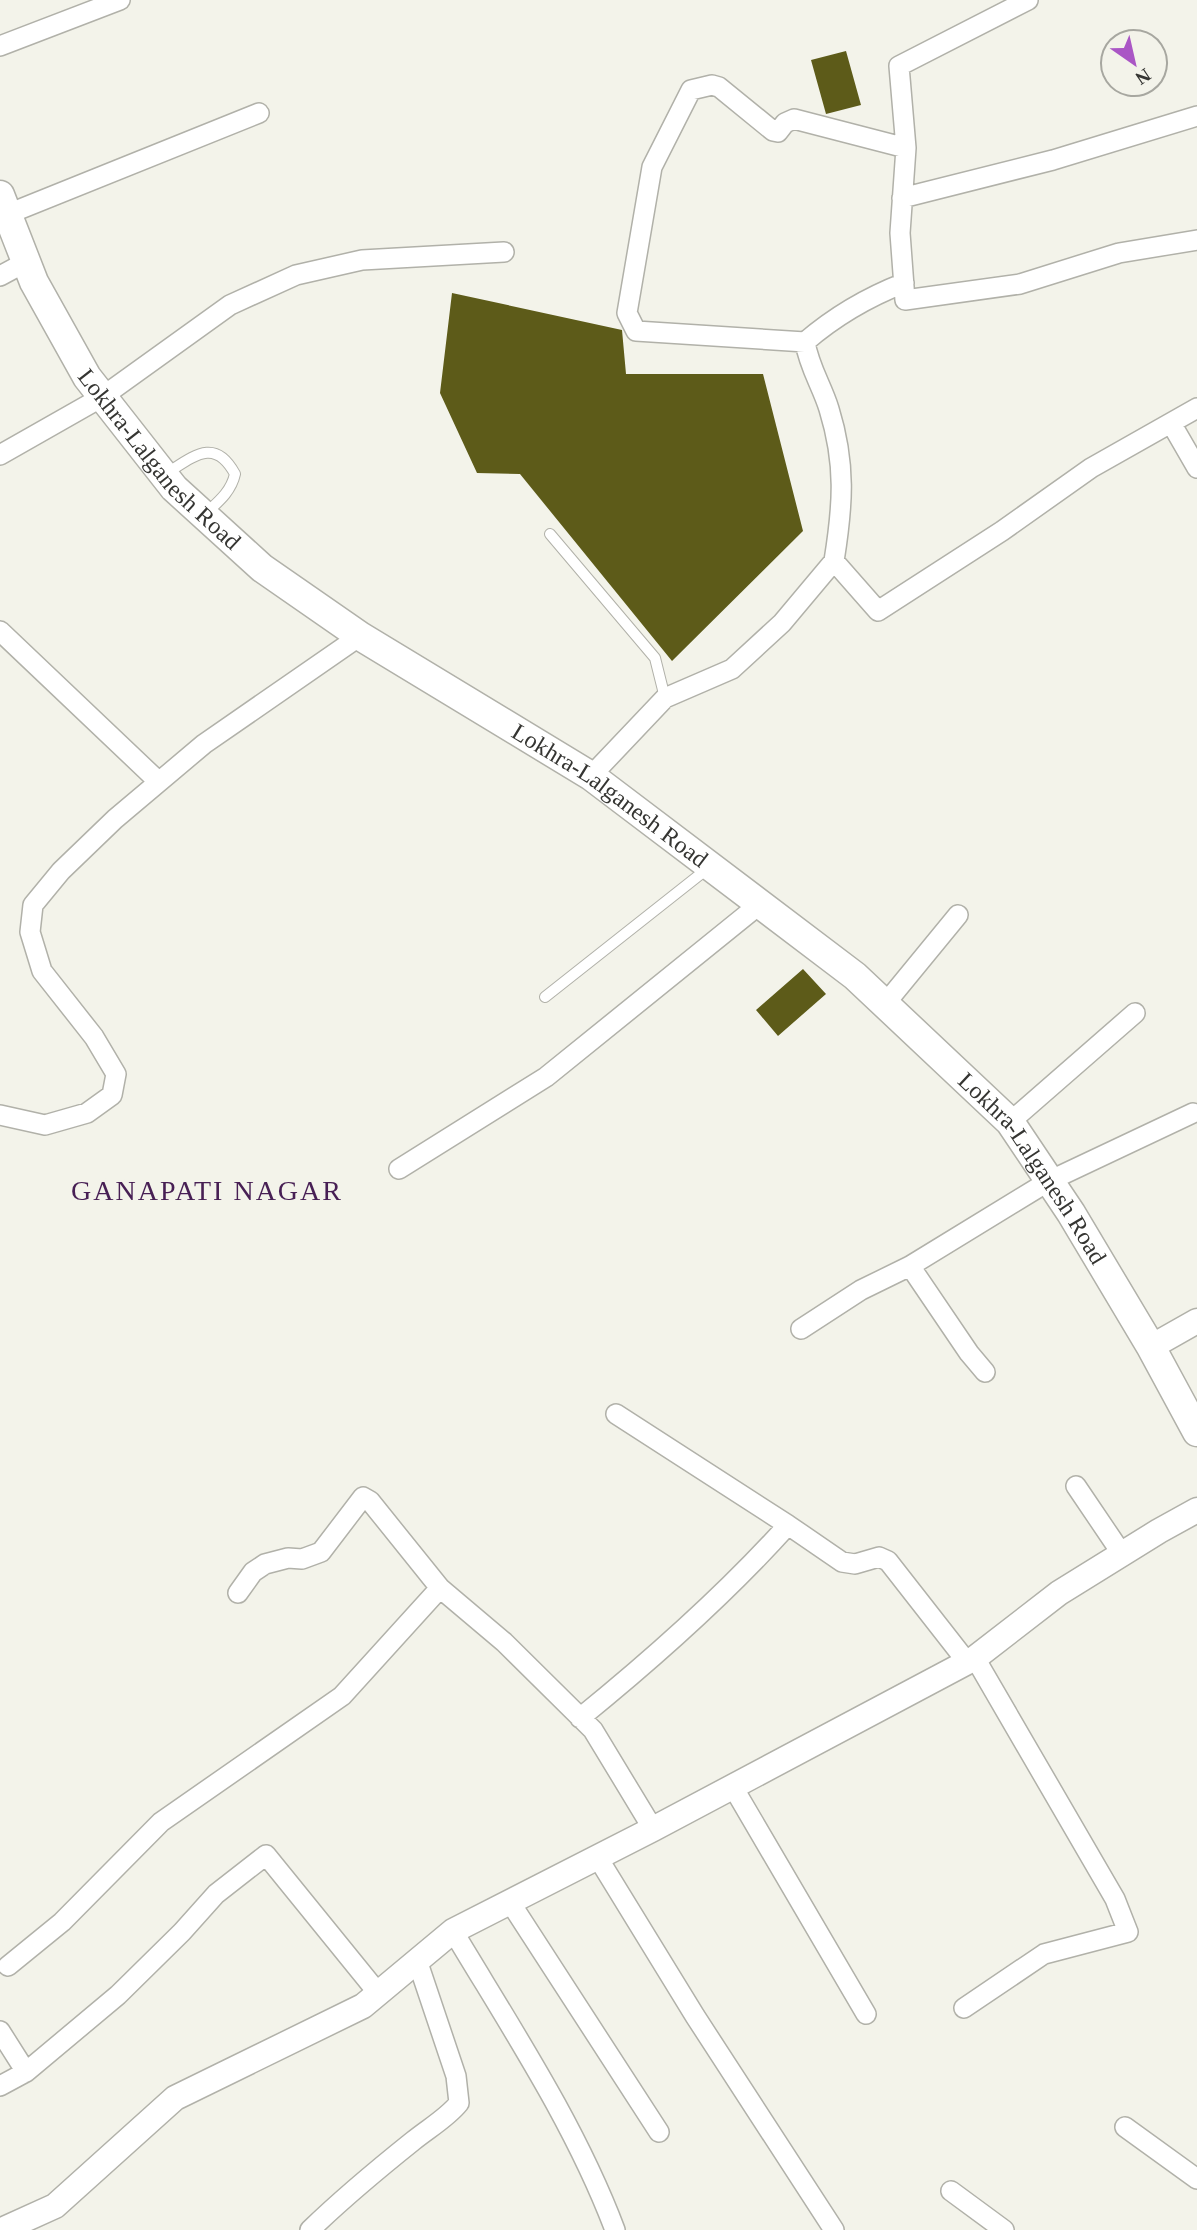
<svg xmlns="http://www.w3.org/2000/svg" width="1197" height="2230" font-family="Georgia,serif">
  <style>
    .building { fill: #5d5b19 }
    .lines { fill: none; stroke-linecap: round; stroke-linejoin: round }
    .service-casing { stroke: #b1b1a9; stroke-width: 12 }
    .minor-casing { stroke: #b1b1a9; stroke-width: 22 }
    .tertiary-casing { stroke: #b1b1a9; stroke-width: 27 }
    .secondary-casing { stroke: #b1b1a9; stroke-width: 31 }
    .service { stroke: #fff; stroke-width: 10 }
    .minor { stroke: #fff; stroke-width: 19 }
    .tertiary { stroke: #fff; stroke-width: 24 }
    .secondary { stroke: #fff; stroke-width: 28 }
    .labels { text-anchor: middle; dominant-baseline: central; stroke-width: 7; stroke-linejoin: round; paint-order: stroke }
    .street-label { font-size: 24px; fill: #353532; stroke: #f3f3ea }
    .quarter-label { font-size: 28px; letter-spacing: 2px; fill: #471f54; stroke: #f3f3ea }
  </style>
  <rect width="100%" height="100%" fill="#f3f3ea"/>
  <path class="building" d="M846,51L861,105L826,114L811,60Z
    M452,293L622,330L626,374H763L803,531L672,661L520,474L477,473L440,393Z
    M803,969L826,994L778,1036L756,1010Z"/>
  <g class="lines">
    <defs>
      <path id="service" d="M167,473C194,456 215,437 235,474C231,492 218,502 205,514
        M550,534L655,658L665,698
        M545,997L707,869"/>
      <path id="minor" d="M1028,0L899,66L906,148L900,233L905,300L1020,284L1119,253L1197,240
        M0,46L120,0
        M902,198L1053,160L1197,116
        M8,214L259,113
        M0,276L26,262
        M805,342L636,331L627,313L652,167L691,90L712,85L719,87L773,131L778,132L785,123L794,119L906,148
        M1171,423L1197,468
        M0,455L102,397L230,305L296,275L362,260L504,252
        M834,561C843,505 846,464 829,409C822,386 809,367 805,342C834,317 868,297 904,283
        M0,631L159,782
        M591,776L665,698L732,669L782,623L834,561L878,611L1002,531L1091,468L1197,408
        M885,1004L958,915
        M0,1115L45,1125L87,1113L112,1095L116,1074L94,1037L42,971L30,932L33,905L61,871L115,819L204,744L360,636
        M1010,1122L1135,1013
        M399,1169L546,1077L760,904
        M910,1266L969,1353L985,1372
        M801,1329L861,1290L910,1266L1049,1181L1193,1113
        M616,1414L788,1525
        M1076,1486L1122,1554
        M238,1593L253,1572L265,1564L288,1558L302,1559L321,1552L363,1497L370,1501L440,1588
        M580,1718C654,1658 724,1596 788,1525L842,1562L855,1564L879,1557L888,1561L967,1662
        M733,1787L866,2014
        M598,1858L695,2016L834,2230
        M510,1902L659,2132
        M453,1931C511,2028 575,2124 615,2230
        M8,1966L62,1922L161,1822L342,1696L440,1588L504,1642L593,1730L653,1829
        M964,2008L1044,1954L1128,1932L1115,1899L975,1658
        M0,2031L26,2072
        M0,2086L26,2072L118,1995L182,1932L216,1894L266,1855L378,1993
        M1125,2127L1197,2179
        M951,2191L1004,2230
        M310,2230C343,2198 378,2169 413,2141C429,2128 447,2118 459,2103L456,2076L417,1960"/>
      <path id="tertiary" d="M1151,1347L1197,1321
        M2,2230L55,2206L175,2098L363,2006L453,1931L653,1829L975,1658L1059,1593L1159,1531L1197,1510"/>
      <g id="secondary">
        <path id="s1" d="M0,195L34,282L87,377L174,488L262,568L360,636L591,776L855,976L1010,1122L1071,1213L1151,1347L1197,1432"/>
      </g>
    </defs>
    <use href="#service" class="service-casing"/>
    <use href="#minor" class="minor-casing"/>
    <use href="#tertiary" class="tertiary-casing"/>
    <use href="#secondary" class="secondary-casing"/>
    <use href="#service" class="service"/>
    <use href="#minor" class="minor"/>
    <use href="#tertiary" class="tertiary"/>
    <use href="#secondary" class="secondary"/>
  </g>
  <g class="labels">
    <g class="street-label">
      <text stroke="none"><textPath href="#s1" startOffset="312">Lokhra-Lalganesh Road</textPath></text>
      <text stroke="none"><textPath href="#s1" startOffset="878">Lokhra-Lalganesh Road</textPath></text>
      <text stroke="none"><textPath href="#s1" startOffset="1446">Lokhra-Lalganesh Road</textPath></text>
    </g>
    <g class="quarter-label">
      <text x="207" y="1190">GANAPATI NAGAR</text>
    </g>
  </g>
  <g transform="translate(1134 63) rotate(146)"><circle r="33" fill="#f3f3ea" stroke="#a7a7a0" stroke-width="2"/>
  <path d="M0-5L12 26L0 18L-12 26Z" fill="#aa56c5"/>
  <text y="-10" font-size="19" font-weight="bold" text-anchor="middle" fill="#353532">N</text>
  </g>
</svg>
